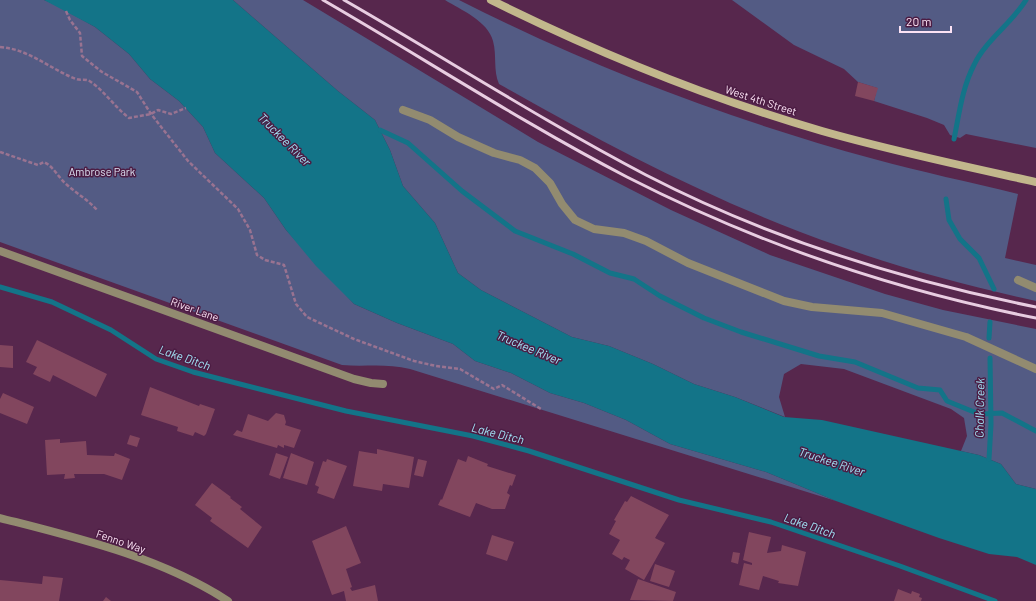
<svg xmlns="http://www.w3.org/2000/svg" width="1036" height="601" font-family="Barlow,sans-serif">
  <style>
    .green { fill: #535b84 }
    .water { fill: #137488 }
    .lines { fill: none; stroke-linecap: round; stroke-linejoin: round }
    .stream { stroke: #137488; stroke-width: 5 }
    .building { fill: #82465e }
    .path { stroke: #997391; stroke-width: 2.5; stroke-dasharray: 4 2; stroke-linecap: butt }
    .lane { stroke: #928b70; stroke-width: 8 }
    .street { stroke: #928b70; stroke-width: 8 }
    .secondary { stroke: #c2b78c; stroke-width: 8 }
    .rail { stroke: #e8cde1; stroke-width: 3 }
    .labels { text-anchor: middle; dominant-baseline: central; stroke-width: 3; stroke-linejoin: round; paint-order: stroke }
    .street-label { font-size: 11px; fill: #fce3f5; stroke: #4c1c43 }
    .park-label { font-size: 11px; fill: #dde1f2; stroke: #4c1c43 }
    .water-label { font-size: 12px; font-style: italic; fill: #a2e4f6; stroke: #4c1c43 }
  </style>
  <rect width="100%" height="100%" fill="#57274d"/>
  <path class="green" d="M0,0H44L54,4L95,27L129,54L150,79L179,101L203,127L215,153L264,198L286,230L354,304L397,323L453,344L475,361L511,373L550,393L584,403L626,420L670,444L766,472L836,501L410,369C386,363 366,367 342,365L0,242Z
    M233,0H303L538,142L671,210L770,255L885,294L943,310L1036,329V489L1016,484L1001,464L979,455L961,451L967,436L964,418L951,409L844,369L801,364L784,374L779,397L785,417L735,397L694,384L653,364L609,346L572,337L481,290L458,273L435,223L403,186L390,150L375,120L338,91Z
    M445,0H459C593,68 728,119 874,159C921,172 970,182 1018,194L1005,258L1036,265V301C969,286 903,269 839,246C720,205 608,146 499,84C493,70 497,56 493,41C488,21 461,10 445,0Z
    M732,0H1036V148L966,134L960,138L950,135L944,125L927,118L874,101L877,88L858,82L844,69L794,45Z"/>
  <path class="water" d="M44,0H233L338,91L375,120L390,150L403,186L435,223L458,273L481,290L572,337L609,346L653,364L694,384L735,397L784,417L822,420L979,455L1001,464L1016,484L1036,489V565L1017,557L989,554L939,538L836,501L766,472L670,444L626,420L584,403L550,393L511,373L475,361L453,344L397,323L354,304L316,266L286,230L264,198L215,153L203,127L179,101L150,79L129,54L95,27Z"/>
  <g class="lines">
    <path class="stream" d="M380,130L408,143L462,191L515,231L573,254L610,273L634,279L660,296L704,318L741,332L819,356L855,362L918,388L940,390L947,401L979,414L1002,413L1036,431
      M954,139C959,115 962,88 974,65C985,41 1012,23 1026,0
      M946,199L949,220L960,239L979,258L994,289
      M0,287L52,302L111,330L156,359L193,372L346,411L473,436L529,451L679,500L771,522L900,566L995,601
      M989,338L990,322
      M989,459L991,424L990,358"/>
  </g>
  <path class="building" d="M858,82L878,88L874,101L855,96Z
    M37,340L107,374L96,397L53,375L50,382L33,374L37,367L26,362Z
    M0,345L13,346V368L0,367Z
    M150,387L199,406L200,404L215,409L206,434L204,436L195,432L193,436L177,431L178,427L141,415Z
    M3,393L34,407L27,424L0,413V399Z
    M276,413L284,415L286,422L285,425L301,430L294,448L284,445V448L278,445L277,448L233,435L237,430L242,432L248,414L268,421Z
    M130,435L140,438L137,447L127,444Z
    M60,439V443L86,441L87,455L114,456L115,453L130,459L122,480L104,474H74L75,478L64,479L65,474L47,475L45,440Z
    M377,449L414,457L409,488L383,484L382,491L353,486L359,451L377,454Z
    M276,453L288,457L280,479L269,475Z
    M291,453L314,462L307,485L283,478Z
    M468,456L488,464L487,466L516,475L512,486L510,485L507,493L510,495L505,509H492L476,503L470,517L438,505L441,499L442,500L458,459L466,462Z
    M327,459L347,466L334,499L317,493L319,487L315,485L323,461L326,462Z
    M418,459L427,461L423,477L414,475Z
    M212,483L231,497L230,498L242,507L240,509L262,527L248,548L210,521L212,518L195,505Z
    M631,496L669,515L655,538L665,543L644,580L625,569L630,560L624,557L622,560L612,554L620,540L609,534L616,521L614,520L625,501L627,502Z
    M346,526L361,563L346,569L352,587L350,588L352,591L375,585L378,601H346L344,591L332,595L312,541Z
    M749,532L771,537L767,553L781,551L782,545L806,552L798,586L778,583L779,581L763,576L759,590L739,585L744,563L752,565V563L743,560Z
    M492,535L514,542L507,561L486,554Z
    M733,552L740,553L738,564L731,562Z
    M655,564L675,571L669,587L650,581Z
    M43,576L63,578L59,601H0V580L42,584Z
    M638,579L676,592L673,601L630,600Z
    M898,589L911,594L912,591L920,594L919,597L922,598L921,601H894Z
    M106,597L111,601H103Z"/>
  <g class="lines">
    <path class="path" d="M66,11L70,20L80,33L82,56L102,72L137,92L151,114L188,161L238,209L250,230L257,255L265,260L284,265L296,304L307,317L354,339L414,361L436,366L460,369L494,389L502,385L541,409
      M0,47C29,49 50,69 76,79C81,81 86,78 91,82C105,92 115,107 129,118L151,114L158,110L171,114L186,108
      M0,152L38,165L44,162C54,167 58,177 66,184C76,193 88,200 97,210"/>
    <path class="lane" d="M403,110L430,120L458,137L494,153L520,160L535,168L550,183L562,204L575,220L594,229L624,233L646,241L688,263L784,301L812,307L882,313L966,337L1036,369
      M1018,280L1036,288"/>
    <path class="street" d="M0,251L354,379L371,383L383,384
      M0,518C78,538 160,557 228,601"/>
    <path class="secondary" d="M491,0C598,53 708,98 822,131C892,151 964,166 1036,182"/>
    <path class="rail" d="M323,0C425,59 523,123 627,177C756,243 894,290 1036,318
      M344,0C445,58 543,121 646,175C768,238 901,280 1036,307"/>
  </g>
  <g class="labels">
    <g class="street-label">
      <text transform="translate(761 100) rotate(18)">West 4th Street</text>
      <text transform="translate(195 309) rotate(20)">River Lane</text>
      <text transform="translate(121 541) rotate(19)">Fenno Way</text>
    </g>
    <g class="park-label">
      <text x="102" y="171">Ambrose Park</text>
    </g>
    <g class="water-label">
      <text transform="translate(285 139) rotate(45)">Truckee River</text>
      <text transform="translate(529 347) rotate(23)">Truckee River</text>
      <text transform="translate(185 357) rotate(19)">Lake Ditch</text>
      <text transform="translate(979 408) rotate(-89)">Chalk Creek</text>
      <text transform="translate(498 433) rotate(14)">Lake Ditch</text>
      <text transform="translate(832 461) rotate(18)">Truckee River</text>
      <text transform="translate(810 525) rotate(19)">Lake Ditch</text>
    </g>
  </g>
  <path d="M900 26v6h51v-6" fill="none" stroke="#fce3f5" stroke-width="2"/>
  <text x="906" y="26" font-size="12" fill="#fce3f5" stroke="#4c1c43" stroke-width="3" paint-order="stroke">20 m</text>
</svg>
